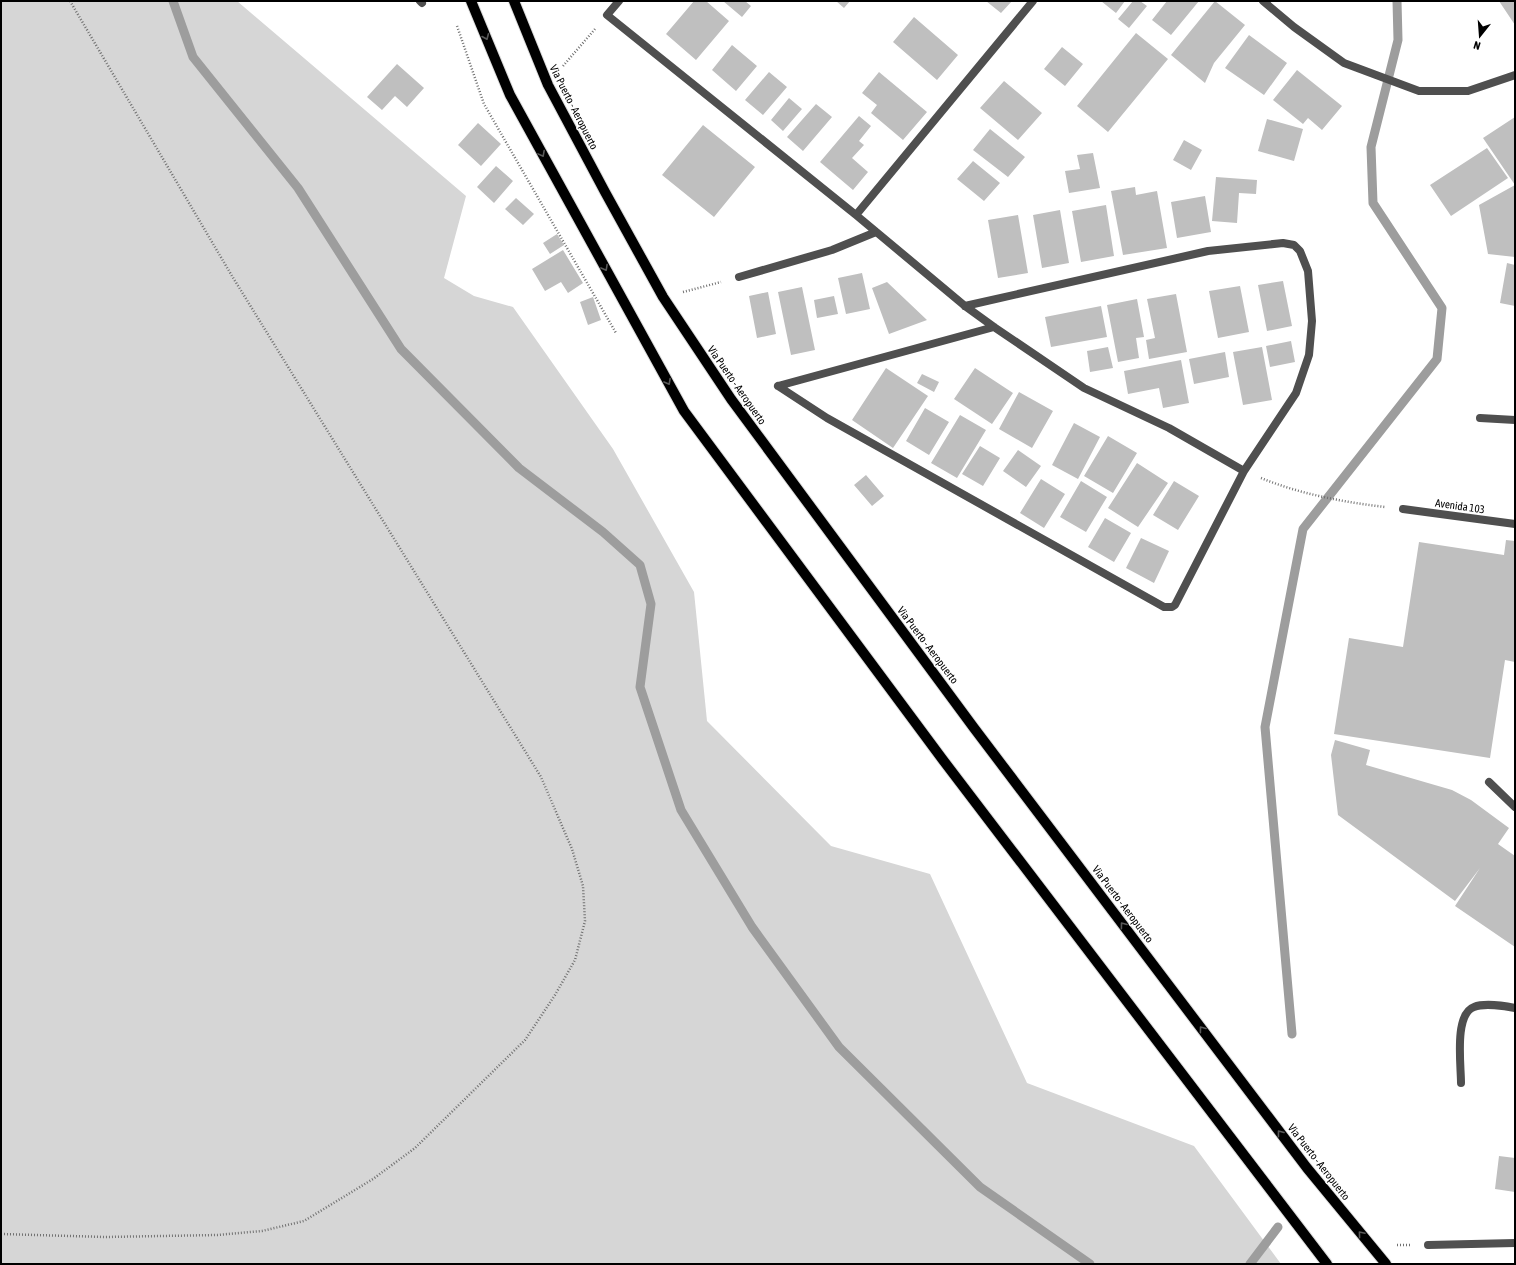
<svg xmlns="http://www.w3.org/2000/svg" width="1516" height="1265" font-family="'Asap Condensed',sans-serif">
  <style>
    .green { fill: #d6d6d6 }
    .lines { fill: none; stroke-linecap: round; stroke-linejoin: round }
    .stream { stroke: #9d9d9d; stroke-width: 9 }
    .building { fill: #bfbfbf }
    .primary-casing { stroke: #dbdbdb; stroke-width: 12 }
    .path { stroke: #717171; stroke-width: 2.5; stroke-dasharray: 1 2; stroke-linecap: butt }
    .lane { stroke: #4f4f4f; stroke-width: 8 }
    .street { stroke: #4f4f4f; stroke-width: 8 }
    .primary { stroke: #000; stroke-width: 10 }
    .oneway { stroke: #595959 }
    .labels { text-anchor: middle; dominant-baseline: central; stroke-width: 3; stroke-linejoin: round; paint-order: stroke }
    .street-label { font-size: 11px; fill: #000; stroke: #fff }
  </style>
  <rect width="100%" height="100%" fill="#fff"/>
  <path class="green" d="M1,1H237L466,196L444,278L474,296L513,307L613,449L694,592L707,721L831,846L930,874L1027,1083L1194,1146L1281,1264H1Z"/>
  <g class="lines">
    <path class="stream" d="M173,1L193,57L298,188L401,349L519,468L603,532L640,565L651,604L640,687L681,810L752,927L839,1047L980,1187L1090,1264
      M1292,1034L1265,727L1303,529L1437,359L1442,308L1373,203L1371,147L1398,40L1397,1
      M1250,1264L1278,1227"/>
  </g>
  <path class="building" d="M694,1H706L729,21L696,60L666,34Z
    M723,1H745L751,6L742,17Z
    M836,1H850L844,8Z
    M986,1H1012L1001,13Z
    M1101,1H1125L1116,13Z
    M1133,1H1140L1147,6L1129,28L1118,19Z
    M1167,1H1199L1171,35L1152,20Z
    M1215,1L1245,25L1214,63L1205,83L1171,55Z
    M1499,1H1515V25Z
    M914,17L958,55L937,80L893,42Z
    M1136,33L1168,59L1108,132L1077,106Z
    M1249,35L1287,63L1264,95L1225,68Z
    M732,45L757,66L736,91L712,70Z
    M1062,47L1083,64L1065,86L1044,69Z
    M397,64L424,88L407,107L395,96L382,110L367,97Z
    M1297,70L1342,106L1322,130L1308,118L1303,124L1273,100Z
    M769,72L787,87L763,115L745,100Z
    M879,72L927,112L903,140L871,113L877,105L862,93Z
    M1004,81L1042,113L1018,140L980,108Z
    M789,98L802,109L783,131L771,120Z
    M816,104L832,117L803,151L787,137Z
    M859,116L871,126L859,141L864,145L852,158L868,172L853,190L820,162Z
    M1515,117V257L1488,254L1479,205L1515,185L1483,138Z
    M1267,119L1303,129L1294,161L1258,151Z
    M478,123L501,144L481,166L458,145Z
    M703,125L755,167L714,217L662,175Z
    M990,129L1025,157L1008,177L973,150Z
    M1184,140L1202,150L1191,170L1173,160Z
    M1487,148L1508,178L1451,216L1430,185Z
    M1093,153L1100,188L1069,193L1065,171L1080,169L1077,155Z
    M973,161L1000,183L984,201L957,179Z
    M496,166L513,181L494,203L477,187Z
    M1216,177L1257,180L1256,194L1239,193L1237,223L1212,221Z
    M1135,187L1136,195L1157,191L1167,248L1123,255L1111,191Z
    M1205,196L1211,232L1177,238L1171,202Z
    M516,198L534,214L523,225L505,209Z
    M1106,205L1114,256L1081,262L1072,211Z
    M1060,210L1069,263L1042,268L1033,215Z
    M1018,215L1028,273L998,278L988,220Z
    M557,234L564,245L550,254L543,243Z
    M563,250L583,283L568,293L561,282L545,291L532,269Z
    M1507,263L1515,265V306L1500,303Z
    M862,273L870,309L846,314L838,278Z
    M1283,281L1292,326L1267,331L1258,285Z
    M887,282L927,320L889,334L872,288Z
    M1240,286L1249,332L1218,338L1209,291Z
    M802,287L815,350L791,355L778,292Z
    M768,292L776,334L757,338L749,296Z
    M1176,294L1187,352L1149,359L1146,340L1155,338L1147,299Z
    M834,296L838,314L817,318L814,300Z
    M593,297L601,320L588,325L580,302Z
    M1137,299L1144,337L1136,338L1139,358L1118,362L1107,305Z
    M1101,306L1107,337L1051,347L1045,317Z
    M1291,341L1295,362L1270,367L1266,346Z
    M1108,347L1113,368L1090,372L1087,351Z
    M1262,347L1272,400L1243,405L1233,352Z
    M1225,352L1229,377L1194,384L1189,359Z
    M1181,360L1189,403L1163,408L1159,388L1128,394L1124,371Z
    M886,368L928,396L893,448L852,420Z
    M975,368L1013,393L992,424L954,399Z
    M922,374L939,382L934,392L917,383Z
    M1019,392L1053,411L1032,448L999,429Z
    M925,408L949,422L929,455L906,441Z
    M960,415L986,430L957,478L931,463Z
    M1074,423L1100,437L1078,479L1052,465Z
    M1108,436L1137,453L1113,493L1084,476Z
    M980,446L1000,458L983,486L962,474Z
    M1018,450L1041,466L1026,487L1003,471Z
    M1137,463L1168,483L1138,527L1108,508Z
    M866,475L884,496L872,506L854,485Z
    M1041,479L1065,494L1044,528L1020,513Z
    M1081,481L1107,497L1086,532L1060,517Z
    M1174,481L1199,496L1178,530L1153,515Z
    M1105,518L1131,533L1114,562L1088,547Z
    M1141,538L1169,551L1154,583L1126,568Z
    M1506,540L1515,541V662L1505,660L1490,758L1334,734L1349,638L1403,647L1419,542L1504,555Z
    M1335,740L1370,750L1366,765L1452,790L1471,800L1509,828L1498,844L1515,856V947L1455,906L1480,868L1455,901L1338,815L1331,755Z
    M1499,1156L1515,1158V1192L1495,1189Z"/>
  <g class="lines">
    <defs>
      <path id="primary" d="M471,1L510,95L684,411L943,760L1327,1264
        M514,1L548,85L605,192L663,297L731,399L974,728L1307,1168L1386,1264"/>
    </defs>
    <use href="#primary" class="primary-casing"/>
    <path class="path" d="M457,26L484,104L616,333
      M563,66L595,29
      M683,292L721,282
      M1261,478C1300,494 1343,502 1385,507
      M1,1234L105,1237L217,1235L262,1231L304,1221L373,1179L415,1148L525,1040L555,995L575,960L585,921L583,886L572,849L541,777L232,276L70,1
      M1397,1245H1410"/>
    <path class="lane" d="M1480,418L1515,420
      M1489,782L1515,807"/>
    <path class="street" d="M420,1L422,3
      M619,1L607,15L856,215L965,306L994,327L1084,388L1169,428L1244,471
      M1263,1L1294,27L1344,63L1419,91H1468L1515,75
      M856,215L1033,1
      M739,277L832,250L876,232
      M778,386L827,418L1164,607H1172L1175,605L1244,471L1296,393L1309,355L1312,321L1308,271L1300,251L1294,245L1283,243L1208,251L965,306
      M778,386L994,327
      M1403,509L1515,524
      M1461,1083C1461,1065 1454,1014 1474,1007C1484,1003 1505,1006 1515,1008
      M1428,1245L1515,1243"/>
    <use href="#primary" class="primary"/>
  </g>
  <defs><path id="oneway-chevron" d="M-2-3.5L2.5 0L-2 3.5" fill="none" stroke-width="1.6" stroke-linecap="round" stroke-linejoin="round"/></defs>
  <g class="oneway">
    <use href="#oneway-chevron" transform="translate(486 37) rotate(67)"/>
    <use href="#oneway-chevron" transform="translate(542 154) rotate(62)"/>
    <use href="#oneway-chevron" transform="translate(605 268) rotate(61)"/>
    <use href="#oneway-chevron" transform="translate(668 382) rotate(61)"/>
    <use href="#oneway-chevron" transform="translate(1123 925) rotate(-127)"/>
    <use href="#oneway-chevron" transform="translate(1202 1029) rotate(-127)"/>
    <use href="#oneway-chevron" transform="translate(1280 1133) rotate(-127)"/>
    <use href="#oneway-chevron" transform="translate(1361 1234) rotate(-130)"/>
  </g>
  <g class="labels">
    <g class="street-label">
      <text transform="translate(574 107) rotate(63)">Via Puerto - Aeropuerto</text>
      <text transform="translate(737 385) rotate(55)">Via Puerto - Aeropuerto</text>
      <text transform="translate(1460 506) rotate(8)">Avenida 103</text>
      <text transform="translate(928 645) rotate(53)">Via Puerto - Aeropuerto</text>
      <text transform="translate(1123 904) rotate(53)">Via Puerto - Aeropuerto</text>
      <text transform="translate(1319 1162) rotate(52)">Via Puerto - Aeropuerto</text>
    </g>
  </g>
  <rect width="1516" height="1265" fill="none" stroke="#000000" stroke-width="4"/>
  <g transform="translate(1480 36) rotate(197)" stroke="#ffffff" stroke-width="3" paint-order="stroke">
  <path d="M0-3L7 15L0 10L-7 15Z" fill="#000000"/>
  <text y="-6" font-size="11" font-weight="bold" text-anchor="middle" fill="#000000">N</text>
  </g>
</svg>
